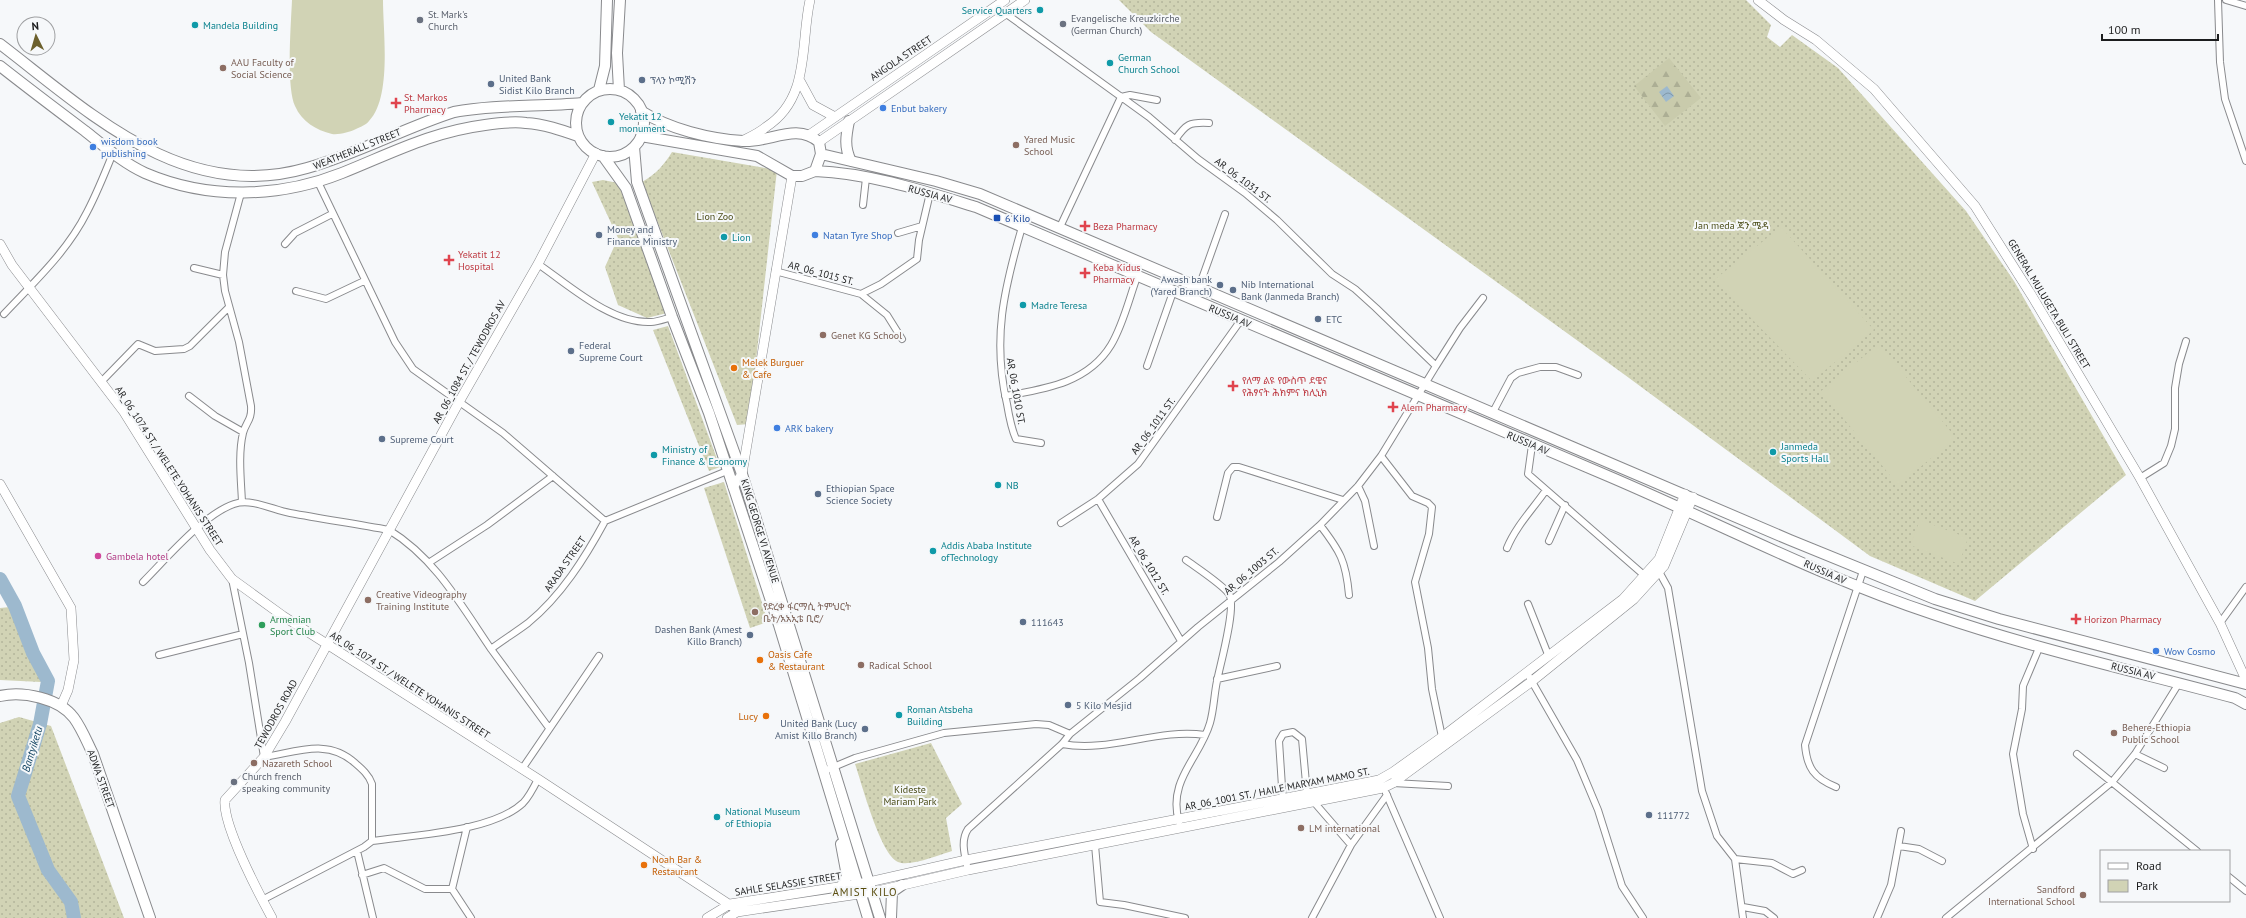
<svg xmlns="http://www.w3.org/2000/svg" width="2246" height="918" font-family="'PT Sans','Noto Sans Ethiopic',sans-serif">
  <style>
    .green { fill: url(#green-dots) }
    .forest { fill: url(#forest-firs) }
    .pitch { fill: #d1d3b5 }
    .water { fill: url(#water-waves) }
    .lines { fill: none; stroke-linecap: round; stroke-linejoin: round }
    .river { stroke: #9db9ce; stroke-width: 14 }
    .street-casing { stroke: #898a8d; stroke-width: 8 }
    .secondary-casing { stroke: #898a8d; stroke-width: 10 }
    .primary-casing { stroke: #898a8d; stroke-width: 12 }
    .street { stroke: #fff; stroke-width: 6 }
    .secondary { stroke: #fff; stroke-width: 9 }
    .primary { stroke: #fff; stroke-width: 10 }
    .culture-dot { fill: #0f9aa8; stroke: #f6f8fa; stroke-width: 1.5 }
    .worship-dot { fill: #6b7280; stroke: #f6f8fa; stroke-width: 1.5 }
    .education-dot { fill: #8d6e63; stroke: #f6f8fa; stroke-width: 1.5 }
    .service-dot { fill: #5c6f8a; stroke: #f6f8fa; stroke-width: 1.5 }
    .health-dot { fill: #e0444e; stroke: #f6f8fa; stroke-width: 1.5 }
    .shop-dot { fill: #3f7fe0; stroke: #f6f8fa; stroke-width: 1.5 }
    .transit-dot { fill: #1a4fb4; stroke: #f6f8fa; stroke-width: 1.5 }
    .food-dot { fill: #e8710a; stroke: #f6f8fa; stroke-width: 1.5 }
    .hotel-dot { fill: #d1479c; stroke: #f6f8fa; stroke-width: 1.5 }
    .leisure-dot { fill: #2e9e5b; stroke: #f6f8fa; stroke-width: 1.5 }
    .labels { text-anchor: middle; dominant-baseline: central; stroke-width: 4; stroke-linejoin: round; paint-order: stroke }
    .culture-label { font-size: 10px; fill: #0d838f; stroke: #f6f8fa; text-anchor: start }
    .worship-label { font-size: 10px; fill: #5b616d; stroke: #f6f8fa; text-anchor: start }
    .street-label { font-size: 10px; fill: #1c1d1e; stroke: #f6f8fa }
    .education-label { font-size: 10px; fill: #785e54; stroke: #f6f8fa; text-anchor: start }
    .service-label { font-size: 10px; fill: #4e5e75; stroke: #f6f8fa; text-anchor: start }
    .health-label { font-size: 10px; fill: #be3a42; stroke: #f6f8fa; text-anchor: start }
    .shop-label { font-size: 10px; fill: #366cbe; stroke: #f6f8fa; text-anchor: start }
    .park-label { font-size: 10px; fill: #4b4d19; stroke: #f6f8fa }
    .transit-label { font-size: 10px; fill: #164399; stroke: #f6f8fa; text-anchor: start }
    .food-label { font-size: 10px; fill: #c56008; stroke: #f6f8fa; text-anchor: start }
    .hotel-label { font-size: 10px; fill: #b23c85; stroke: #f6f8fa; text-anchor: start }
    .leisure-label { font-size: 10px; fill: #27864d; stroke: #f6f8fa; text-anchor: start }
    .water-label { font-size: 11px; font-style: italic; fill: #144563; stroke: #f6f8fa }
    .neighbourhood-label { font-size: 11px; letter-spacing: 1px; fill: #5a4d0e; stroke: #f6f8fa }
  </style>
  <defs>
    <pattern id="green-dots" width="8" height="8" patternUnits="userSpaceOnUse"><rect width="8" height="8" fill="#d1d3b5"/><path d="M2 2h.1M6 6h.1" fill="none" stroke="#b3b59b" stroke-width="1.8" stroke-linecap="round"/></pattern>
    <pattern id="forest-firs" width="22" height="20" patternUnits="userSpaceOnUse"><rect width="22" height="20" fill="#c9cbac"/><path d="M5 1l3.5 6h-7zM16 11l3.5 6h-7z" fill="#acae94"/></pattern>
    <pattern id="water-waves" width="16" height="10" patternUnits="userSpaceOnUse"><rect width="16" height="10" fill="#9db9ce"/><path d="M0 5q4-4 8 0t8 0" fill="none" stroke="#7f96a7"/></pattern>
  </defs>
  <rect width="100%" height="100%" fill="#f6f8fa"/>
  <path class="green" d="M1119,0H1746L1771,25L1767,37L1780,47L1792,35L1838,68L1966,211L2014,281L2126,475L1975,601L1870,556L1625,375L1151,32Z
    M672,152L777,170L749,424L737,425L642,182C656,174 664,165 672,152Z
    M603,180L618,183L667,313L647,318L618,305L605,267L618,238L592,182Z
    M668,326L720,467L709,471L653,330Z
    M724,482L768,622L750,628L704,488Z
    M10,607L41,682L0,680V608Z
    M19,717L51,726L124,918H0V723Z
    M931,743L962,804L946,818L952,851C939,855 910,867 898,862C880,854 862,784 855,764Z"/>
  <path class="forest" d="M1669,58L1701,98L1665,126L1634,86Z"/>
  <path class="pitch" d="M292,0H383C383,32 392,97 369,121C366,125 360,127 356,129C350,132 339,135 332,134C316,130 302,122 295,106C286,87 291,24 292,0Z
    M1781,227L1874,330L1812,381L1714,280Z
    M1879,344L1956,438L1898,485L1821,391Z
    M1920,520L1968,538L1959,564L1910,545Z"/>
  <path class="water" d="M1667,86L1674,96L1666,102L1659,92Z"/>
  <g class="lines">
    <path class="river" d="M0,579L15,606L33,653L48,681L40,724L18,796L48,870L71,902L74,918"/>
    <defs>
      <path id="street" d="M2218,0L2220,62L2225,99L2246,161
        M2226,0L2246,6
        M1121,97L1130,95L1157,100
        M1175,140C1186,124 1189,122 1209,123
        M318,182L395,342L413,369L503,433L605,521
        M241,193L225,252L223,275L225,291L239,342L251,406C252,420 246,422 243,433C238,454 241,480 242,502
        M863,205L866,178
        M1022,227C1004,289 992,339 1007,404C1009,416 1011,428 1016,439L1041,443
        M1060,227L1121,97
        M898,233L922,226
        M285,244L295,233L332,214
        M538,264C569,285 611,324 651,322C657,322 665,319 672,317
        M194,268L223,275
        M775,271L861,294L881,284L917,259L919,240L930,193
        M1199,287L1225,214
        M296,291L326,299L364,281
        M861,294L887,315L902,339
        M4,314C34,282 67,252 87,212C97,193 105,173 113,153
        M1147,366L1173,292
        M1436,366L1460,328L1483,298
        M102,381L138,344L155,351L184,349L190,346L229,307
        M189,396L215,416L243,432
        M1005,396C1045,389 1088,383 1111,345C1123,325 1129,299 1137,277
        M1493,412L1511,378L1518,373L1540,367H1556L1578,375
        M1532,445L1528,474L1645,576
        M1381,456L1412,496L1428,503L1432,507L1429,534L1415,582L1428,648L1432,689L1442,737
        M2140,478L2164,463L2171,446L2175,429V388L2179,364L2186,341
        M1358,486L1365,501L1374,546
        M1098,499L1181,641
        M1217,517L1228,473L1233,467H1239L1343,500
        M1061,523L1098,499L1138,464L1241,320
        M1320,525C1340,551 1346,561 1349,595
        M1549,541L1565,505
        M1507,548C1516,526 1533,509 1546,490
        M430,562L487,525L553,476
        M1657,568L1668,588L1702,791L1717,836L1735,859L1743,918
        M232,579L249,663L264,757C297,752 328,738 355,763C362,769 369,775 372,784V841
        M143,582C166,559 204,514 234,504C252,498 273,510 290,513C323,519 356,524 389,530C435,558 461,605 491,649
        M1528,604L1549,657
        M2220,623L2246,587
        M159,655L243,634
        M1527,673L1577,760L1598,810L1622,886L1643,918
        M1217,679L1277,666
        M549,728L491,649C503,640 516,632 528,623C561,596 585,558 605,521L727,471
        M1062,744C1110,753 1157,728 1205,735
        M2077,754L2197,851
        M2135,754L2164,768
        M522,769L599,656
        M824,771L855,758L944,733L1036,724L1049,725L1070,734
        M1393,783L1448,786
        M1836,787C1814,778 1807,768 1805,745L1863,571
        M1386,793L1440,918
        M1283,802L1279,741L1283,734L1293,732L1302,739L1307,794L1351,845
        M1179,822C1167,780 1200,758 1210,723C1214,709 1214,695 1217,681C1220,665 1237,606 1229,594C1223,585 1197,568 1186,560
        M467,827L452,889L471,918
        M1095,845L1100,902L1124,905L1185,918
        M1899,846L1919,849L1942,861
        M2033,849L2023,814L2013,754L2022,709L2023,686L2039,648
        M357,851L373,918
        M1735,859L1772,863L1793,874L1802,870
        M968,870C965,856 960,841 968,829L1062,744L1070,734L1140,678L1198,627L1279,562L1320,525L1358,486L1381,456L1436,366L1376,308L1355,289L1332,274L1277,220L1245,193L1198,159L1149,117L1005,13
        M362,875L384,868L425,889H452
        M2229,877L2246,891
        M262,900L364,847L372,841C413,835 492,832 523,803C529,797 534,787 538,779
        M1743,907L1765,911L1774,918
        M1312,918L1351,845L1387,795
        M1877,918L1891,885L1901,831
        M1946,918L2112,782L2135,754L2179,683"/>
      <path id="secondary" d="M1758,0L1784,20L1816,40L1874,89L1975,206L2032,296L2140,478L2220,623L2246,680
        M800,81L813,105L835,117
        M809,135L1005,0
        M742,141C750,137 759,133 766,127C811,98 800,44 810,0
        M819,142L1025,0
        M0,244L12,265L124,412L210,550L232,579L283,616L538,779L733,907
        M0,484L71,608L74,660L68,690L61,706
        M733,487L742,474L792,176
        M272,918C259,894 222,824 225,800L264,757L285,722L459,402L538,264L596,153
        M707,918L730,904L869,882L966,860L1379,780L1393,772L1442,737L1623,599L1659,559L1685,494
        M727,918L737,912L873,892L968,870L1383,788L1393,783L1531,682L1634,599L1664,566L1693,497"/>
      <path id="primary" d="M0,44C89,112 183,204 307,168C357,154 404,128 454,112C496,104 539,107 582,103
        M0,66C28,88 57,110 85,131C104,146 123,163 145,173C208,200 279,198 342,173C392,153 431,132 485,125C499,123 513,121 526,123C544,124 561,130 578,136
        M576 123a34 34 0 1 1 68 0a34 34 0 1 1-68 0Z
        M599,90L605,66L607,0
        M619,90L617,53L620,0
        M849,121C846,136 844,147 851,161
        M641,136L757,156L792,176H802L815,171L821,154L819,142C796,122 770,143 743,141C710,139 669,129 641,111
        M634,147L637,182L742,474L880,918
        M821,154L936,181L980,194L1790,540L1935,599L1999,619L2246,684
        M603,156L626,188L672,317L709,413L779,625L868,918
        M815,171C869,173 924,191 976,207C1186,298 1397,387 1608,476C1716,522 1821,577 1933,614C2032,648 2134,671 2235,698L2246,704
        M0,696C23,691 59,698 74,718C82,729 87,742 93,754L150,918
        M841,844L847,876L842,886
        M891,918L892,892L902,885"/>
    </defs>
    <use href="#street" class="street-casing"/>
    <use href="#secondary" class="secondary-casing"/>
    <use href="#primary" class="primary-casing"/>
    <use href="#street" class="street"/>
    <use href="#secondary" class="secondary"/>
    <use href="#primary" class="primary"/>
  </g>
  <g class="culture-dot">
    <circle cx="1040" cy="10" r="4"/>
    <circle cx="195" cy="25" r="4"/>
    <circle cx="1110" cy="63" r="4"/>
    <circle cx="611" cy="122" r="4"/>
    <circle cx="724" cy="237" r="4"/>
    <circle cx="1023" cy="305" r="4"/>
    <circle cx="1773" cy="452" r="4"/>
    <circle cx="654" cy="455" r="4"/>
    <circle cx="998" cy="485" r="4"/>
    <circle cx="933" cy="551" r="4"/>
    <circle cx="899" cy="715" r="4"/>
    <circle cx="717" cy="817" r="4"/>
  </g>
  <g class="worship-dot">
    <circle cx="420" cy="20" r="4"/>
    <circle cx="1063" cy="24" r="4"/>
    <circle cx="234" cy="782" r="4"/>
  </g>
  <g class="education-dot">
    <circle cx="223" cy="68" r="4"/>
    <circle cx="1016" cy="145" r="4"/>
    <circle cx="823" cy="335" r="4"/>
    <circle cx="368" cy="600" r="4"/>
    <circle cx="755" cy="612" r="4"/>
    <circle cx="861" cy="665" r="4"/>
    <circle cx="2114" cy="733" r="4"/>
    <circle cx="254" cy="763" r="4"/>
    <circle cx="1301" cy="828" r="4"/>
    <circle cx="2083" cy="895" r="4"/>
  </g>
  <g class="service-dot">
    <circle cx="642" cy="80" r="4"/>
    <circle cx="491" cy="84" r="4"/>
    <circle cx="599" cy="235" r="4"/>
    <circle cx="1220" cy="285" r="4"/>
    <circle cx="1233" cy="290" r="4"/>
    <circle cx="1318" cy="319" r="4"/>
    <circle cx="571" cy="351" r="4"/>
    <circle cx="382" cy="439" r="4"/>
    <circle cx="818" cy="494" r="4"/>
    <circle cx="1023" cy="622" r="4"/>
    <circle cx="750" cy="635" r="4"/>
    <circle cx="1068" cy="705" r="4"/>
    <circle cx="865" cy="729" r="4"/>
    <circle cx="1649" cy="815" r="4"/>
  </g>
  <g class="health-dot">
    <path d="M394 97h4v4h4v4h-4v4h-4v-4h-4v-4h4z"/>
    <path d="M1083 220h4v4h4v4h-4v4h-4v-4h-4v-4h4z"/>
    <path d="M447 254h4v4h4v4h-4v4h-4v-4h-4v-4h4z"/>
    <path d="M1083 267h4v4h4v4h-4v4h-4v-4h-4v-4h4z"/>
    <path d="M1231 380h4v4h4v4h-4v4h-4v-4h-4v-4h4z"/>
    <path d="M1391 401h4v4h4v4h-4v4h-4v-4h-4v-4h4z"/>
    <path d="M2074 613h4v4h4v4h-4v4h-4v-4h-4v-4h4z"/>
  </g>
  <g class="shop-dot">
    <circle cx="883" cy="108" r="4"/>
    <circle cx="93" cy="147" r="4"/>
    <circle cx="815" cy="235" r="4"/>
    <circle cx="777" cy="428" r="4"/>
    <circle cx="2156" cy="651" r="4"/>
  </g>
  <rect class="transit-dot" x="993" y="214" width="8" height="8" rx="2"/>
  <g class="food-dot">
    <circle cx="734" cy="368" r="4"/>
    <circle cx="760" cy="660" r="4"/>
    <circle cx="766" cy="716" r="4"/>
    <circle cx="644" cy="865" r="4"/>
  </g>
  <circle class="hotel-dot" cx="98" cy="556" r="4"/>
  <circle class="leisure-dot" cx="262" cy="625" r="4"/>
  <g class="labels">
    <g class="culture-label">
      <text x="1032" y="10" text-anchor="end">Service Quarters</text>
      <text x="203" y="25">Mandela Building</text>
      <text x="1118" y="57">German<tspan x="1118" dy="12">Church School</tspan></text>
      <text x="619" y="116">Yekatit 12<tspan x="619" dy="12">monument</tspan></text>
      <text x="732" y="237">Lion</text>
      <text x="1031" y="305">Madre Teresa</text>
      <text x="1781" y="446">Janmeda<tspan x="1781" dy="12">Sports Hall</tspan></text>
      <text x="662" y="449">Ministry of<tspan x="662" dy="12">Finance &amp; Economy</tspan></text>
      <text x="1006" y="485">NB</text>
      <text x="941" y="545">Addis Ababa Institute<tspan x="941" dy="12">ofTechnology</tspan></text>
      <text x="907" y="709">Roman Atsbeha<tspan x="907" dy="12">Building</tspan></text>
      <text x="725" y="811">National Museum<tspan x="725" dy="12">of Ethiopia</tspan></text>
    </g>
    <g class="worship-label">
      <text x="428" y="14">St. Mark's<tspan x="428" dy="12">Church</tspan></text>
      <text x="1071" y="18">Evangelische Kreuzkirche<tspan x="1071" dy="12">(German Church)</tspan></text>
      <text x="242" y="776">Church french<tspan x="242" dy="12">speaking community</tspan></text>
    </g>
    <g class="street-label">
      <text transform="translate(901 58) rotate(-34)">ANGOLA STREET</text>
      <text transform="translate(357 149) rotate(-22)">WEATHERALL STREET</text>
      <text transform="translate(1243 180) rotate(37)">AR_06_1031 ST.</text>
      <text transform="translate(930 194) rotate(15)">RUSSIA AV</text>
      <text transform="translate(821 273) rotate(15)">AR_06_1015 ST.</text>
      <text transform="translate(2049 304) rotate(59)">GENERAL MULUGETA BULI STREET</text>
      <text transform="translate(1230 316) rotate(23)">RUSSIA AV</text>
      <text transform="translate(469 362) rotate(-61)">AR_06_1084 ST. / TEWODROS AV</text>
      <text transform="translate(1016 391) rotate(80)">AR_06_1010 ST.</text>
      <text transform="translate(1153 426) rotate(-54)">AR_06_1011 ST.</text>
      <text transform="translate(1528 443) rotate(23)">RUSSIA AV</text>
      <text transform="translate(169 466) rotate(57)">AR_06_1074 ST. / WELETE YOHANIS STREET</text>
      <text transform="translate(760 531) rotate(73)">KING GEORGE VI AVENUE</text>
      <text transform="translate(565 564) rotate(-55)">ARADA STREET</text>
      <text transform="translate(1149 565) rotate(59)">AR_06_1012 ST.</text>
      <text transform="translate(1251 571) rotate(-40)">AR_06_1003 ST.</text>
      <text transform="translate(1825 572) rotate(24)">RUSSIA AV</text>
      <text transform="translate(2133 671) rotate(14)">RUSSIA AV</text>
      <text transform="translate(410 685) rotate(33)">AR_06_1074 ST. / WELETE YOHANIS STREET</text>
      <text transform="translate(276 714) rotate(-61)">TEWODROS ROAD</text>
      <text transform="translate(101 779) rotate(70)">ADWA STREET</text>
      <text transform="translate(1277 789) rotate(-11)">AR_06_1001 ST. / HAILE MARYAM MAMO ST.</text>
      <text transform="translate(788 884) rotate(-9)">SAHLE SELASSIE STREET</text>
    </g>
    <g class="education-label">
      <text x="231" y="62">AAU Faculty of<tspan x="231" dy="12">Social Science</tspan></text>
      <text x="1024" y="139">Yared Music<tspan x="1024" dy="12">School</tspan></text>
      <text x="831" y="335">Genet KG School</text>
      <text x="376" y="594">Creative Videography<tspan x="376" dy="12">Training Institute</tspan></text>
      <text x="763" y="606">የድረቀ ፋርማሲ ትምህርት<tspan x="763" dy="12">ቤት/አአኢቴ ቢሮ/</tspan></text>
      <text x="869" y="665">Radical School</text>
      <text x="2122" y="727">Behere-Ethiopia<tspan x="2122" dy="12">Public School</tspan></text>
      <text x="262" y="763">Nazareth School</text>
      <text x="1309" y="828">LM international</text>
      <text x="2075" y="889" text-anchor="end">Sandford<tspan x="2075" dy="12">International School</tspan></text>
    </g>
    <g class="service-label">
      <text x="499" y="78">United Bank<tspan x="499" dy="12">Sidist Kilo Branch</tspan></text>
      <text x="650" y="80">ፕላን ኮሚሽን</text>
      <text x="607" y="229">Money and<tspan x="607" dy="12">Finance Ministry</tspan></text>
      <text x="1212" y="279" text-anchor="end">Awash bank<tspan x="1212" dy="12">(Yared Branch)</tspan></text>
      <text x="1241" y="284">Nib International<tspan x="1241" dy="12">Bank (Janmeda Branch)</tspan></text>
      <text x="1326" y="319">ETC</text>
      <text x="579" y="345">Federal<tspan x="579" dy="12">Supreme Court</tspan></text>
      <text x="390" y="439">Supreme Court</text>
      <text x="826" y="488">Ethiopian Space<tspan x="826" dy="12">Science Society</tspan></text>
      <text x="1031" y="622">111643</text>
      <text x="742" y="629" text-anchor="end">Dashen Bank (Amest<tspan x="742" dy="12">Killo Branch)</tspan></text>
      <text x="1076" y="705">5 Kilo Mesjid</text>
      <text x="857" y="723" text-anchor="end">United Bank (Lucy<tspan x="857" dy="12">Amist Killo Branch)</tspan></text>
      <text x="1657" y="815">111772</text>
    </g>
    <g class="health-label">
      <text x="404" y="97">St. Markos<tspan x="404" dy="12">Pharmacy</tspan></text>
      <text x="1093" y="226">Beza Pharmacy</text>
      <text x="458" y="254">Yekatit 12<tspan x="458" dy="12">Hospital</tspan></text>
      <text x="1093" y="267">Keba Kidus<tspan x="1093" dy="12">Pharmacy</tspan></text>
      <text x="1242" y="380">የለማ ልዩ የውስጥ ደዌና<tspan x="1242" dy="12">የሕፃናት ሕክምና ክሊኒክ</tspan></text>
      <text x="1401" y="407">Alem Pharmacy</text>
      <text x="2084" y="619">Horizon Pharmacy</text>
    </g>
    <g class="shop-label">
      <text x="891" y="108">Enbut bakery</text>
      <text x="101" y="141">wisdom book<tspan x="101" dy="12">publishing</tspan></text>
      <text x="823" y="235">Natan Tyre Shop</text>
      <text x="785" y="428">ARK bakery</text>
      <text x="2164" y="651">Wow Cosmo</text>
    </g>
    <g class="park-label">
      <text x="715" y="216">Lion Zoo</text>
      <text x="1732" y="225">Jan meda ጃን ሜዳ</text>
      <text x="910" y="789">Kideste<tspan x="910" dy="12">Mariam Park</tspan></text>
    </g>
    <g class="transit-label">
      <text x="1005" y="218">6 Kilo</text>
    </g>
    <g class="food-label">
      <text x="742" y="362">Melek Burguer<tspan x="742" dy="12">&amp; Cafe</tspan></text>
      <text x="768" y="654">Oasis Cafe<tspan x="768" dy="12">&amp; Restaurant</tspan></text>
      <text x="758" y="716" text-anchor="end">Lucy</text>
      <text x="652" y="859">Noah Bar &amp;<tspan x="652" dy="12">Restaurant</tspan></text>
    </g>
    <g class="hotel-label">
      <text x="106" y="556">Gambela hotel</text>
    </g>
    <g class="leisure-label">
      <text x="270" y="619">Armenian<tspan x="270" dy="12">Sport Club</tspan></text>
    </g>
    <g class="water-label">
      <text transform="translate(32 749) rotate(-73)">Bantyiketu</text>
    </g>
    <g class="neighbourhood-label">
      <text x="865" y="892">AMIST KILO</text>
    </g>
  </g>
  <rect x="2100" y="850" width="130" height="52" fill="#f6f8fa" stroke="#9fa0a2"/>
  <rect x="2108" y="863" width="20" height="6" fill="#ffffff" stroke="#9fa0a2"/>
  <text x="2136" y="870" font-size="12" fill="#1c1d1e">Road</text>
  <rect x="2108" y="880" width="20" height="12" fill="#d1d3b5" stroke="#9fa0a2"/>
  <text x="2136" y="890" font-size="12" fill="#1c1d1e">Park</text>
  <g transform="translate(36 36) rotate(355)"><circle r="19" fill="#f6f8fa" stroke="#9fa0a2"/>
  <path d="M0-3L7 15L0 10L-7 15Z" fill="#6c602d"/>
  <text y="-6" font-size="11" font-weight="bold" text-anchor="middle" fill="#1c1d1e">N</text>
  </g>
  <path d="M2102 34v6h116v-6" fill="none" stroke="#1c1d1e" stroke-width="2"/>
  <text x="2108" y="34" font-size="12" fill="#1c1d1e" stroke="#f6f8fa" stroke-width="3" paint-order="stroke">100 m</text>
</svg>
